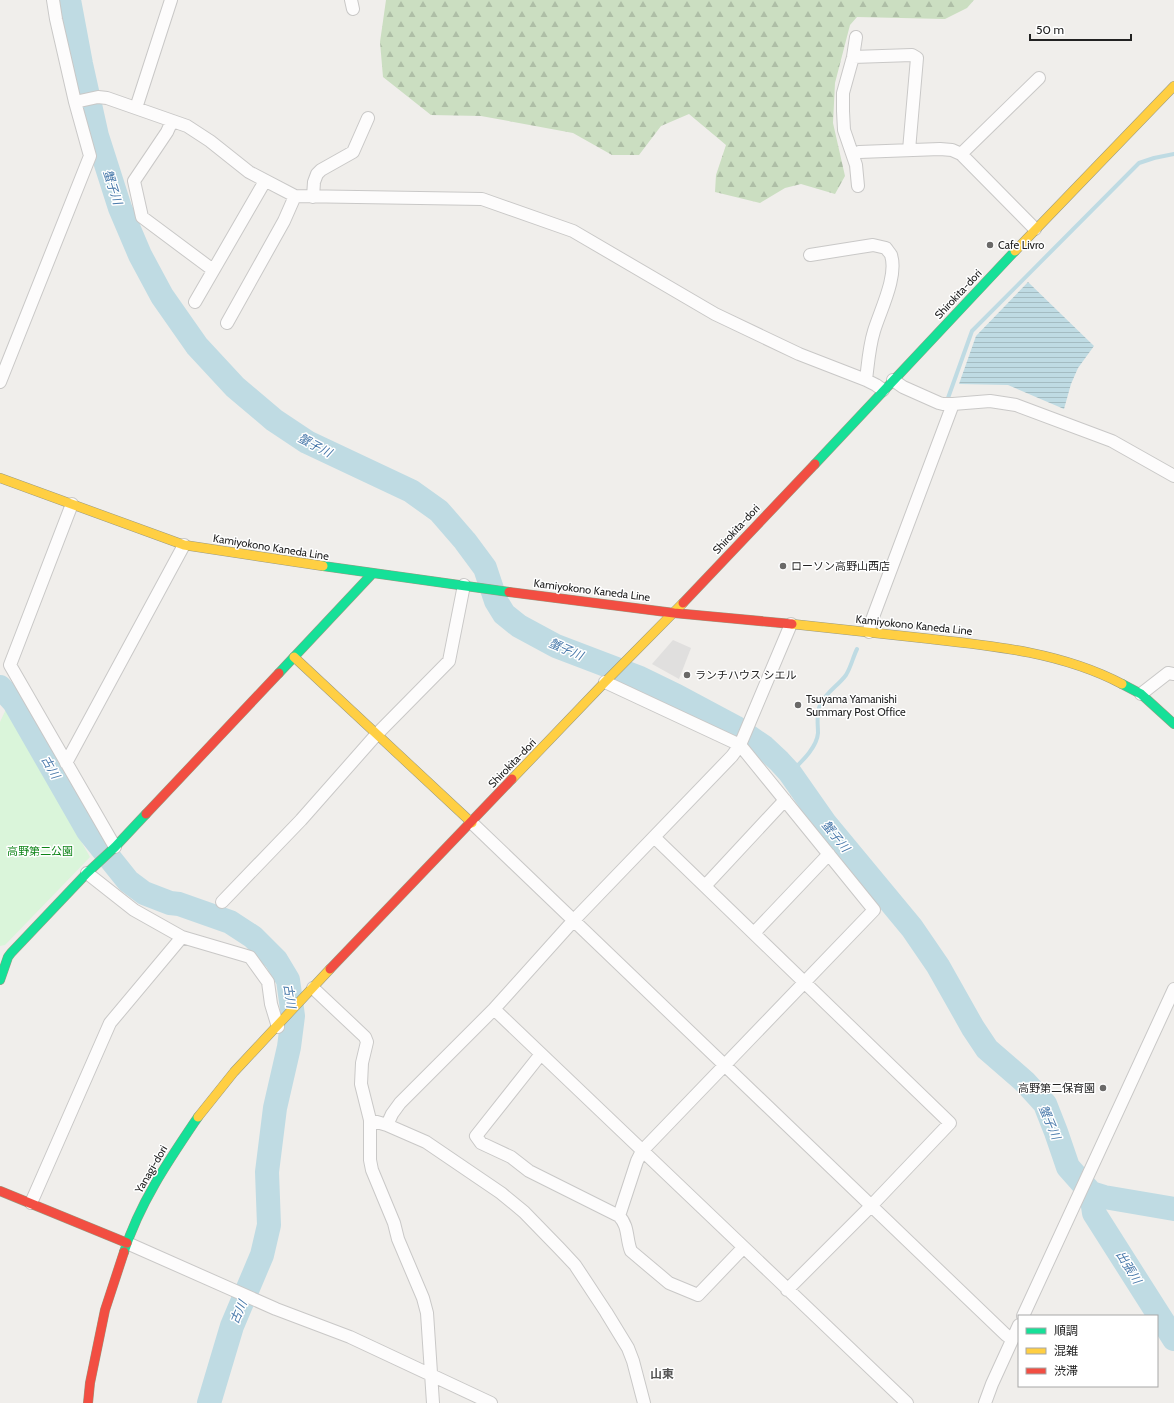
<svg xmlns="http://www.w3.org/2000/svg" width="1174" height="1403" font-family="Cabin,'Noto Sans JP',sans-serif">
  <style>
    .forest { fill: url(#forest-firs) }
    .park { fill: #daf5da }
    .parking { fill: #e0dfde }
    .water { fill: url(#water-rules) }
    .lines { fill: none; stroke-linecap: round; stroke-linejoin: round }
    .stream { stroke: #bfdbe3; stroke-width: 4 }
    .river { stroke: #bfdbe3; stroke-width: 24 }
    .street-casing { stroke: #c9c8c7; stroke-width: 14 }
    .fast-casing { stroke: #999a82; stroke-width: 10 }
    .slow-casing { stroke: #999a82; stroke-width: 10 }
    .jam-casing { stroke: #999a82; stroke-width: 10 }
    .street { stroke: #fdfcfc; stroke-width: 12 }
    .fast { stroke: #16e098; stroke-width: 9 }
    .slow { stroke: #ffcf43; stroke-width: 9 }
    .jam { stroke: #f24e42; stroke-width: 9 }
    .poi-dot { fill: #6a6968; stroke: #fff; stroke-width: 1.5 }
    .labels { text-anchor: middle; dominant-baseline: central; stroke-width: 3; stroke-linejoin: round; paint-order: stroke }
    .poi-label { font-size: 11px; fill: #222; stroke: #fff; text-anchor: start }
    .street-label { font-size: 11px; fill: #222; stroke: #fff }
    .park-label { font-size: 11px; fill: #0c8416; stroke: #fff }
    .water-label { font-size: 12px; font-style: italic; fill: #4a7aab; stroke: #fff }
    .neighbourhood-label { font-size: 12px; font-weight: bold; fill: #555; stroke: #fff }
  </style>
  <defs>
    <pattern id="forest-firs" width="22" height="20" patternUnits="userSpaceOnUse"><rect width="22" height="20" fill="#cbdec1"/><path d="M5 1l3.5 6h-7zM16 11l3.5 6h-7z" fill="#aebea6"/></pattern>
    <pattern id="water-rules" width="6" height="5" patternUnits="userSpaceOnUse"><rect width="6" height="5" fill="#bfdbe3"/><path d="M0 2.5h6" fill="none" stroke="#a4bcc2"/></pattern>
  </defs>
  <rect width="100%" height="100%" fill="#f0eeeb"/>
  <path class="forest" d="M386,0H974L967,8L945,19L857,17L850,25L835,83L833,123L845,176L835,194L801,184L785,188L760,203L715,192L716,175L726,145L689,114L661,126L639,155H612L573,133L481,116L431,115L383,77L380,42Z"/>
  <path class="park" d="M6,709L90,857L5,945L0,946V722Z"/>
  <path class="parking" d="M673,640L691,648L679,679L652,664Z"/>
  <path class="water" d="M1028,282L1094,346L1078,368L1071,384L1064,409L1008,385L959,384L976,336Z"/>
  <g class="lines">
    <path class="stream" d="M948,398L972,331L1139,163L1154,158L1174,154
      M790,773C800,763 817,748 818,733C818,724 816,714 820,705C826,692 838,686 846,675C851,667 853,657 857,649"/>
    <path class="river" d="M69,0L81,64L97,136L120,208L140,255L162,296L197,346L235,387L274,420L307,442L411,491L439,511L465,541L485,568L496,601L504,614L519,626L556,646L640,678L677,696L735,727L764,747L779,761L790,773L825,823L912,928L938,966L973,1028L987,1049L1025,1082L1045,1104L1056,1132L1068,1167L1091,1193L1104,1197L1174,1209
      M0,687L14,702L88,831L128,881L144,893L170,903L179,904L230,922L253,937L276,960L288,980L293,1016L289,1047L275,1108L267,1172L269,1225L262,1255L232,1326L209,1403
      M1091,1193L1094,1213L1174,1339"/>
    <defs>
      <path id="street" d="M351,0L353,9
        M856,37L853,57L843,93V111L844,130L856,165L858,186
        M853,57L912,55L917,58L909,150
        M75,102L98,97L107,98L187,126L210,141L249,172L295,196L482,199L573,231L715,314L799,354L866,380L876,385L883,390
        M136,108L171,0
        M172,121L167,132L134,181L142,217L213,270
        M853,155L859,152L940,149L952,150L961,154
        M313,197L314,182L317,174L321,170L353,152L368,118
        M1035,229L961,154L1039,78
        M810,255L873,245L886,248C887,250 890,253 891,255C898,276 880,311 874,331C869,347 868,364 866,380
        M195,302L265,181
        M227,323L284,221L295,196
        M893,380L903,387L939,403L943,404H953
        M0,382L90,156L75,102L56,19L53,0
        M72,504L10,665L115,847
        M869,632L870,625L953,404L990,401L1016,405L1112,441L1174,476
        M605,682L740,745L874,910L642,1151L637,1161L619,1216
        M1141,694L1168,673L1174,674
        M66,763L184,545
        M472,823L1006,1335L1012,1339
        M654,837L950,1123L871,1206L787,1290
        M87,873L134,910L182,937L250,957L268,982L271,1004L278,1027
        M705,886L785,800
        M222,902L301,820L376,735L449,661L464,585
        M754,933L829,854
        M313,988L365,1037L367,1042L362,1063L361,1084L370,1120V1160L372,1170L394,1223L398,1239L423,1298L427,1313L433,1403
        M494,1009L907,1403
        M541,1054L476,1136L481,1143L511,1157L529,1171L619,1216C629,1226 626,1239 631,1251L669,1283L698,1295L743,1248
        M370,1120L387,1125L392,1114L400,1103L494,1009L574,920L732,756L740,745L791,624
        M387,1125L426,1142L501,1193L524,1212L560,1249L575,1265L606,1312L628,1348L633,1361L644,1403
        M31,1203L110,1023L182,937
        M127,1243L276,1309L350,1337L491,1403
        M1023,1316L1174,989
        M985,1403L992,1384L1019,1325"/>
      <path id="fast" d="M815,464L1015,251
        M323,566L509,592
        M279,673L372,574
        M1122,684L1141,694L1174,724
        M0,980L8,957L11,953L87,873L115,847L146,814
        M124,1252C140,1202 169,1160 198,1117"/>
      <path id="slow" d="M1015,251L1174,86
        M0,478L184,545L323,566
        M792,624C839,629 885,634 931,639C996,646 1063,653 1122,684
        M294,657L472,823
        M512,779L605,682L683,603
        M198,1117L234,1072L330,969"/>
      <path id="jam" d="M509,592L674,613L792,624
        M683,603L815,464
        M146,814L279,673
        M330,969L512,779
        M0,1191L127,1243
        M88,1403L90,1383L105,1310L124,1252"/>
    </defs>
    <use href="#street" class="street-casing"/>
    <use href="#fast" class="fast-casing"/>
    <use href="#slow" class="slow-casing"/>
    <use href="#jam" class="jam-casing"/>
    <use href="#street" class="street"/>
    <use href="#fast" class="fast"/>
    <use href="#slow" class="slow"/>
    <use href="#jam" class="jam"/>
  </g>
  <g class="poi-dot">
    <circle cx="990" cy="245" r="4"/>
    <circle cx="783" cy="566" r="4"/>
    <circle cx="687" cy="675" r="4"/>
    <circle cx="798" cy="705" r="4"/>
    <circle cx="1103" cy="1088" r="4"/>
  </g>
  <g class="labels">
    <g class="poi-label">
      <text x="998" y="245">Cafe Livro</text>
      <text x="791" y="566">ローソン高野山西店</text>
      <text x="695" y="675">ランチハウス シエル</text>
      <text x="806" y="699">Tsuyama Yamanishi<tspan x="806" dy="13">Summary Post Office</tspan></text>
      <text x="1095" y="1088" text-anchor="end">高野第二保育園</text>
    </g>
    <g class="street-label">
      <text transform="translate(958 294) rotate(-47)">Shirokita-dori</text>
      <text transform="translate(736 529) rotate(-47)">Shirokita-dori</text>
      <text transform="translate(271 547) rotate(9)">Kamiyokono Kaneda Line</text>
      <text transform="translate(592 590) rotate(7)">Kamiyokono Kaneda Line</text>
      <text transform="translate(914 625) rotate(6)">Kamiyokono Kaneda Line</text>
      <text transform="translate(512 763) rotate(-46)">Shirokita-dori</text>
      <text transform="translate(151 1169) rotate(-60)">Yanagi-dori</text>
    </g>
    <g class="park-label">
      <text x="40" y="851">高野第二公園</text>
    </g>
    <g class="water-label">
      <text transform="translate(113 187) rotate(72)">蟹子川</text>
      <text transform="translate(315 445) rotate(28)">蟹子川</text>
      <text transform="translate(566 649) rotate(23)">蟹子川</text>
      <text transform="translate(51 767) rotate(60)">古川</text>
      <text transform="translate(836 836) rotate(51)">蟹子川</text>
      <text transform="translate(290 996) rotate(81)">古川</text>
      <text transform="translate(1050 1122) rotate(67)">蟹子川</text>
      <text transform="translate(1129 1267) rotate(58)">出張川</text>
      <text transform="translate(238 1312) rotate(-67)">古川</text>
    </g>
    <g class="neighbourhood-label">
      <text x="662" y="1373">山東</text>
    </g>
  </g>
  <rect x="1018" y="1315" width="140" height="72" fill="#ffffff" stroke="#a7a7a7"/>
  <rect x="1026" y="1328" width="20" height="6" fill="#16e098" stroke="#a7a7a7"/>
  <text x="1054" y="1335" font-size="12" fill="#222222">順調</text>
  <rect x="1026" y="1348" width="20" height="6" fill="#ffcf43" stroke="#a7a7a7"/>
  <text x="1054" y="1355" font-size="12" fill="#222222">混雑</text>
  <rect x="1026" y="1368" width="20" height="6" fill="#f24e42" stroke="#a7a7a7"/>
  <text x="1054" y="1375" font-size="12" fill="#222222">渋滞</text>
  <path d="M1030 34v6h101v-6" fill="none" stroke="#222222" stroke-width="2"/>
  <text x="1036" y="34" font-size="12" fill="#222222" stroke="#ffffff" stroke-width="3" paint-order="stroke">50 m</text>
</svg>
